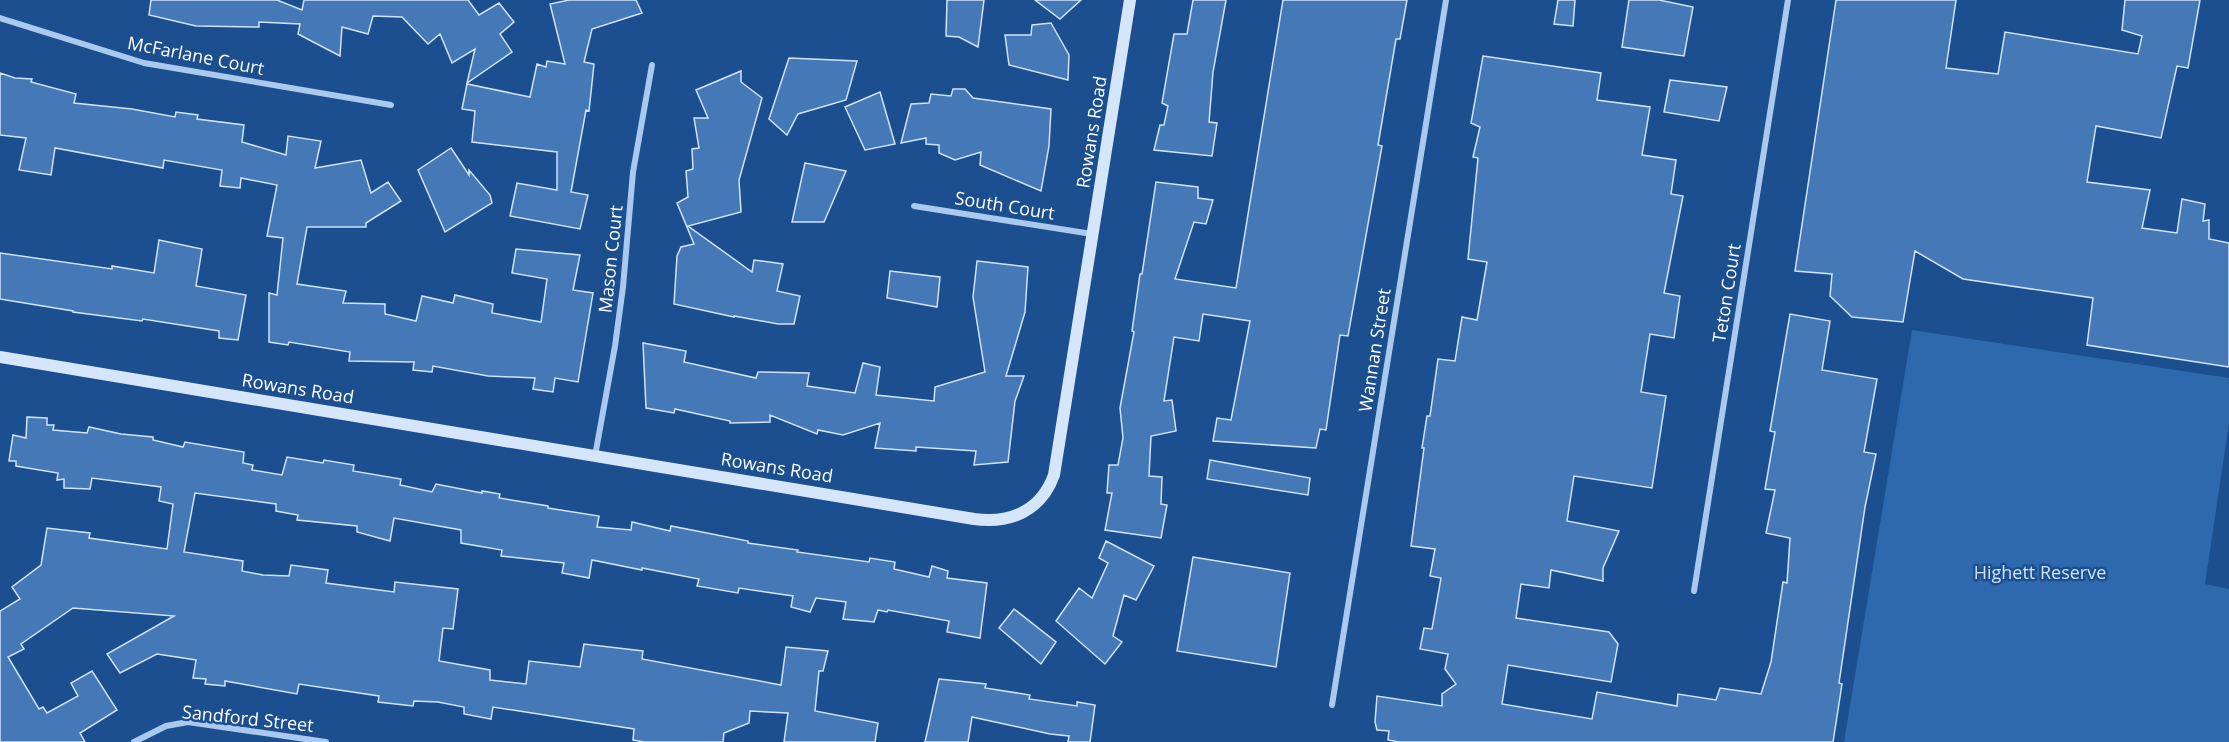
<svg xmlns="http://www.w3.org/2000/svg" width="2229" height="742" font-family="'Open Sans',sans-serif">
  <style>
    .green { fill: #2e69ad }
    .building { fill: #4478b7; stroke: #cfe3fa; stroke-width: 1.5 }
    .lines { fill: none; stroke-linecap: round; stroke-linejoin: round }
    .street { stroke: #a9c9ee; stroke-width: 6 }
    .secondary { stroke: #d6e6fa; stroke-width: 12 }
    .labels { text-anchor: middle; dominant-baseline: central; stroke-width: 5; stroke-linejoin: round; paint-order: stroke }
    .street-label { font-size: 18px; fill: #fff; stroke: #1b4f8f }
    .park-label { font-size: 18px; fill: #cfe3fa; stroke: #1b4f8f }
  </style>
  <rect width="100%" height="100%" fill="#1b4f8f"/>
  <path class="green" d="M1912,330L2229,378V423L2205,584L2229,589V742H1844Z"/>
  <path class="building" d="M151,0H277L302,10L304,0H468L479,15L499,3L514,22L500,34L512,52L467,83L475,49L452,63L440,34L428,44L402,17L373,16L368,34L342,27L340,56L298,34L300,24L259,22V27L196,26L149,15Z
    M569,0H636L642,13L592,29L584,62L594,64L589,111L586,110L571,192L588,195L580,229L510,216L517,183L557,190V152L472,142L475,111L462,109L467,84L530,97L537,64L546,67L547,61L565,64L550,4Z
    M947,0H984L978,47L959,37L946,36Z
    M1035,0H1081L1060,19Z
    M1193,0H1226L1213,72L1209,122L1217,123L1212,156L1154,150L1160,125H1164L1168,106L1162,103L1174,34H1187Z
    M1283,0H1407L1400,39H1396L1378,145L1382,146L1348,336L1340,335L1326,430L1320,429L1316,448L1213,441L1217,418L1231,420L1250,321L1203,314L1199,341L1174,337L1164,401L1172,400L1176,431L1151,436L1149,476L1162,477L1161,504L1167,505L1161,538L1105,530L1112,493H1107L1109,465H1118L1123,438L1120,408L1134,332L1132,331L1140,274H1142L1156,182L1198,187V198L1213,200L1206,224L1194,222L1175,279L1236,288Z
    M1558,0H1575L1573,26L1554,24Z
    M1629,0H1659L1693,7L1684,56L1622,47Z
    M1836,0H1956L1946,68L1998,74L2005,32L2138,54L2142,36L2122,30L2125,0H2200L2188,68L2177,66L2161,138L2096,126L2087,182L2150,190L2142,228L2177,233L2182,199L2205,204L2203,221L2209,220V239L2229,243V367L2087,345L2093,298L1963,279L1915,251L1903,322L1852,317L1830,296L1832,274L1795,271Z
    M1051,23L1069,55L1068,80L1009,65L1005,35H1031L1032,25Z
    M1483,56L1601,73L1597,100L1650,107L1642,155L1676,160L1671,194L1683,196L1664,293L1680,296L1674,338L1650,334L1641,392L1666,396L1652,488L1574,476L1567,521L1619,531L1603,568V581L1551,570L1549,588L1521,584L1516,618L1609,632L1618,644L1611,682L1508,665L1502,704L1592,719L1597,692L1677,706L1678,694L1716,700L1720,688L1761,694L1771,662L1783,582L1787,583L1790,538L1766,533L1775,490L1765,489L1775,432L1770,431L1790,314L1830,321L1822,370L1877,379L1864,452L1876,454L1865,507L1839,683L1842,684L1833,742H1399L1388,740L1389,731L1377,730L1375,722L1377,696L1442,706V694L1456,684L1445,669L1448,654L1420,649L1424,628L1432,629L1441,578L1430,576L1435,549L1411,546L1424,448H1422L1427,416H1430L1438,359L1455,361L1462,317L1477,320L1487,262L1468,259L1478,158L1473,157L1480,127L1471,123Z
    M789,58L857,61L846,100L798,114L787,135L769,119Z
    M741,71V82L762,98L739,180L741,212L688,226L752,272L754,260L783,264L777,291L800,296L794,324H778L734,316V317L674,304L677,256L681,247L694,244L677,203L688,197L686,171L693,169L692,149L699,148L694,118H708L696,90Z
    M0,73L15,78L32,79L31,82L76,94L74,103L132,109L175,117L176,112L198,115L197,119L244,125L242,142L286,155L288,136L321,141L315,168L361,160L371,193L388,182L401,201L366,223V227H307L297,284L346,291L343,303L385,304V314L416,321L422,296L453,303L455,295L493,304L492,313L541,322L547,279L512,273L516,249L580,255L573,290L593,293L578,382L555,378L553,392L533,389L535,378L488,376L433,366L432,372L413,370L414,362L349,361L350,352L289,342L288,345L269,342V293L277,295L283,238L267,236L277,185L241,178L240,188L220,186L222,170L164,160L163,168L55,148L51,175L19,170L26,138L0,135Z
    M1670,80L1727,87L1719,121L1664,112Z
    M953,89H965L973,98L1051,109L1049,146L1041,191L980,165L981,152L955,160L939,153V145L926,144V138L901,143L911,104L929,103L931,94L951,96Z
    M880,92L895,144L865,150L845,107Z
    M451,148L469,175V170L490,195L492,203L445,232L418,170Z
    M805,163L846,171L824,222H792Z
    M159,240L202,249L196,286L246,295L238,340L219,338V331L143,319L142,321L73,312V311L0,299V253L112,269V266L154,273Z
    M977,261L1028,267L1025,312L1006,376H1024L1015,401L1008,462L974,465L976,451L916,447V451L875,448L880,423L843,435L818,430L817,434L770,415V422L730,423V421L675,409L674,413L646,408L643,343L686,351L684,362L756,378L758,372L809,373L807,386L855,393L863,363L880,367L876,395L934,401L935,387L985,372L973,297Z
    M890,271L940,277L937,307L887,298Z
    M27,417L47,418V425H54L53,430L87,433L89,427L121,434L153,437V440L183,447L185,442L244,452L243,463L253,465L252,470L282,475L287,457L323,463L324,460L354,465L353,471L401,479L400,485L432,492L436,484L482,493V491L500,494L499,498L548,506V508L599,516L597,527L631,530L632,522L670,531L671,526L748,541V543L798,550L797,552L869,562L870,558L895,562L894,569L929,577L932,566L948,571L947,578L987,583L980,638L947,632L949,621L888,610L887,612L878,610L874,622L843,619L846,602L816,598L810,612L791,607L793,596L739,588L738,593L697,586L699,579L642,568V570L592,560L589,578L562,573L564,563L501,556L502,550L461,543V530L394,518L390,541L357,532V526L297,520L298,515L276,511V504L195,493L184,552L243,561L242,571L263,575L289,576L291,565L328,570L326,583L394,592L395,582L458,589L453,629L443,628L439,661L490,670V680L526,684L529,661L580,667L584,644L643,651L642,659L781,685L786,647L828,651L823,671H819L815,711L878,723L875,742H784L788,713L750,711L749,723L724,733L723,742H645L633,740L634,729L493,707L491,719L464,714V707L438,702L414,701L413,706L378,702L379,696L299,684L297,694L225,681V686L205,684L206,679L193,678L196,660L157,654L120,673L107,654L174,616L73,608L21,644L24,649L8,657L39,709L43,707L47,713L78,696L71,683L92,671L117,710L80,733L85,742H0V611L20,599L12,587L41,565L47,528L90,533L89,538L167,549L173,504L159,501L161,487L92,478L90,489L64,488V479L57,480L58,473L16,466V461H9L13,435L26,438Z
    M1210,460L1310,478L1308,495L1207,479Z
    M1106,541L1154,566L1136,600L1124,595L1113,636L1122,642L1105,664L1056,621L1079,588L1092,598L1108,563L1099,558Z
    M1193,557L1290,573L1276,667L1177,651Z
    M1014,609L1056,642L1041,664L999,628Z
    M939,679L986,684L985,688L1030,695L1029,699L1077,706V702L1095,705L1090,742H1068L1069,736L1050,734L972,717L968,742H925Z"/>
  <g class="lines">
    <path class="street" d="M0,18L144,63L391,105
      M914,206L1092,234
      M595,456L615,346L623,287L633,172L652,65
      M1694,591L1788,0
      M1332,705L1446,0
      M134,742L166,726L188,722L326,742"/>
    <path class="secondary" d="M0,357L974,519C1010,524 1041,511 1054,475L1130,0"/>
  </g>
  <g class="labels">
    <g class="street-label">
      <text transform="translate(196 55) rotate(11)">McFarlane Court</text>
      <text transform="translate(1091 132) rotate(-81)">Rowans Road</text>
      <text transform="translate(1005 205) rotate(9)">South Court</text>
      <text transform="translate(610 259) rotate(-84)">Mason Court</text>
      <text transform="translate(1726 293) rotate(-81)">Teton Court</text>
      <text transform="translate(1374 350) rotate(-81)">Wannan Street</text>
      <text transform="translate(298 388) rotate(9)">Rowans Road</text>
      <text transform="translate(777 467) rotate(9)">Rowans Road</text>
      <text transform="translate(248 718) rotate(6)">Sandford Street</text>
    </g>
    <g class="park-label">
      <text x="2040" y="572">Highett Reserve</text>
    </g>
  </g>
</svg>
